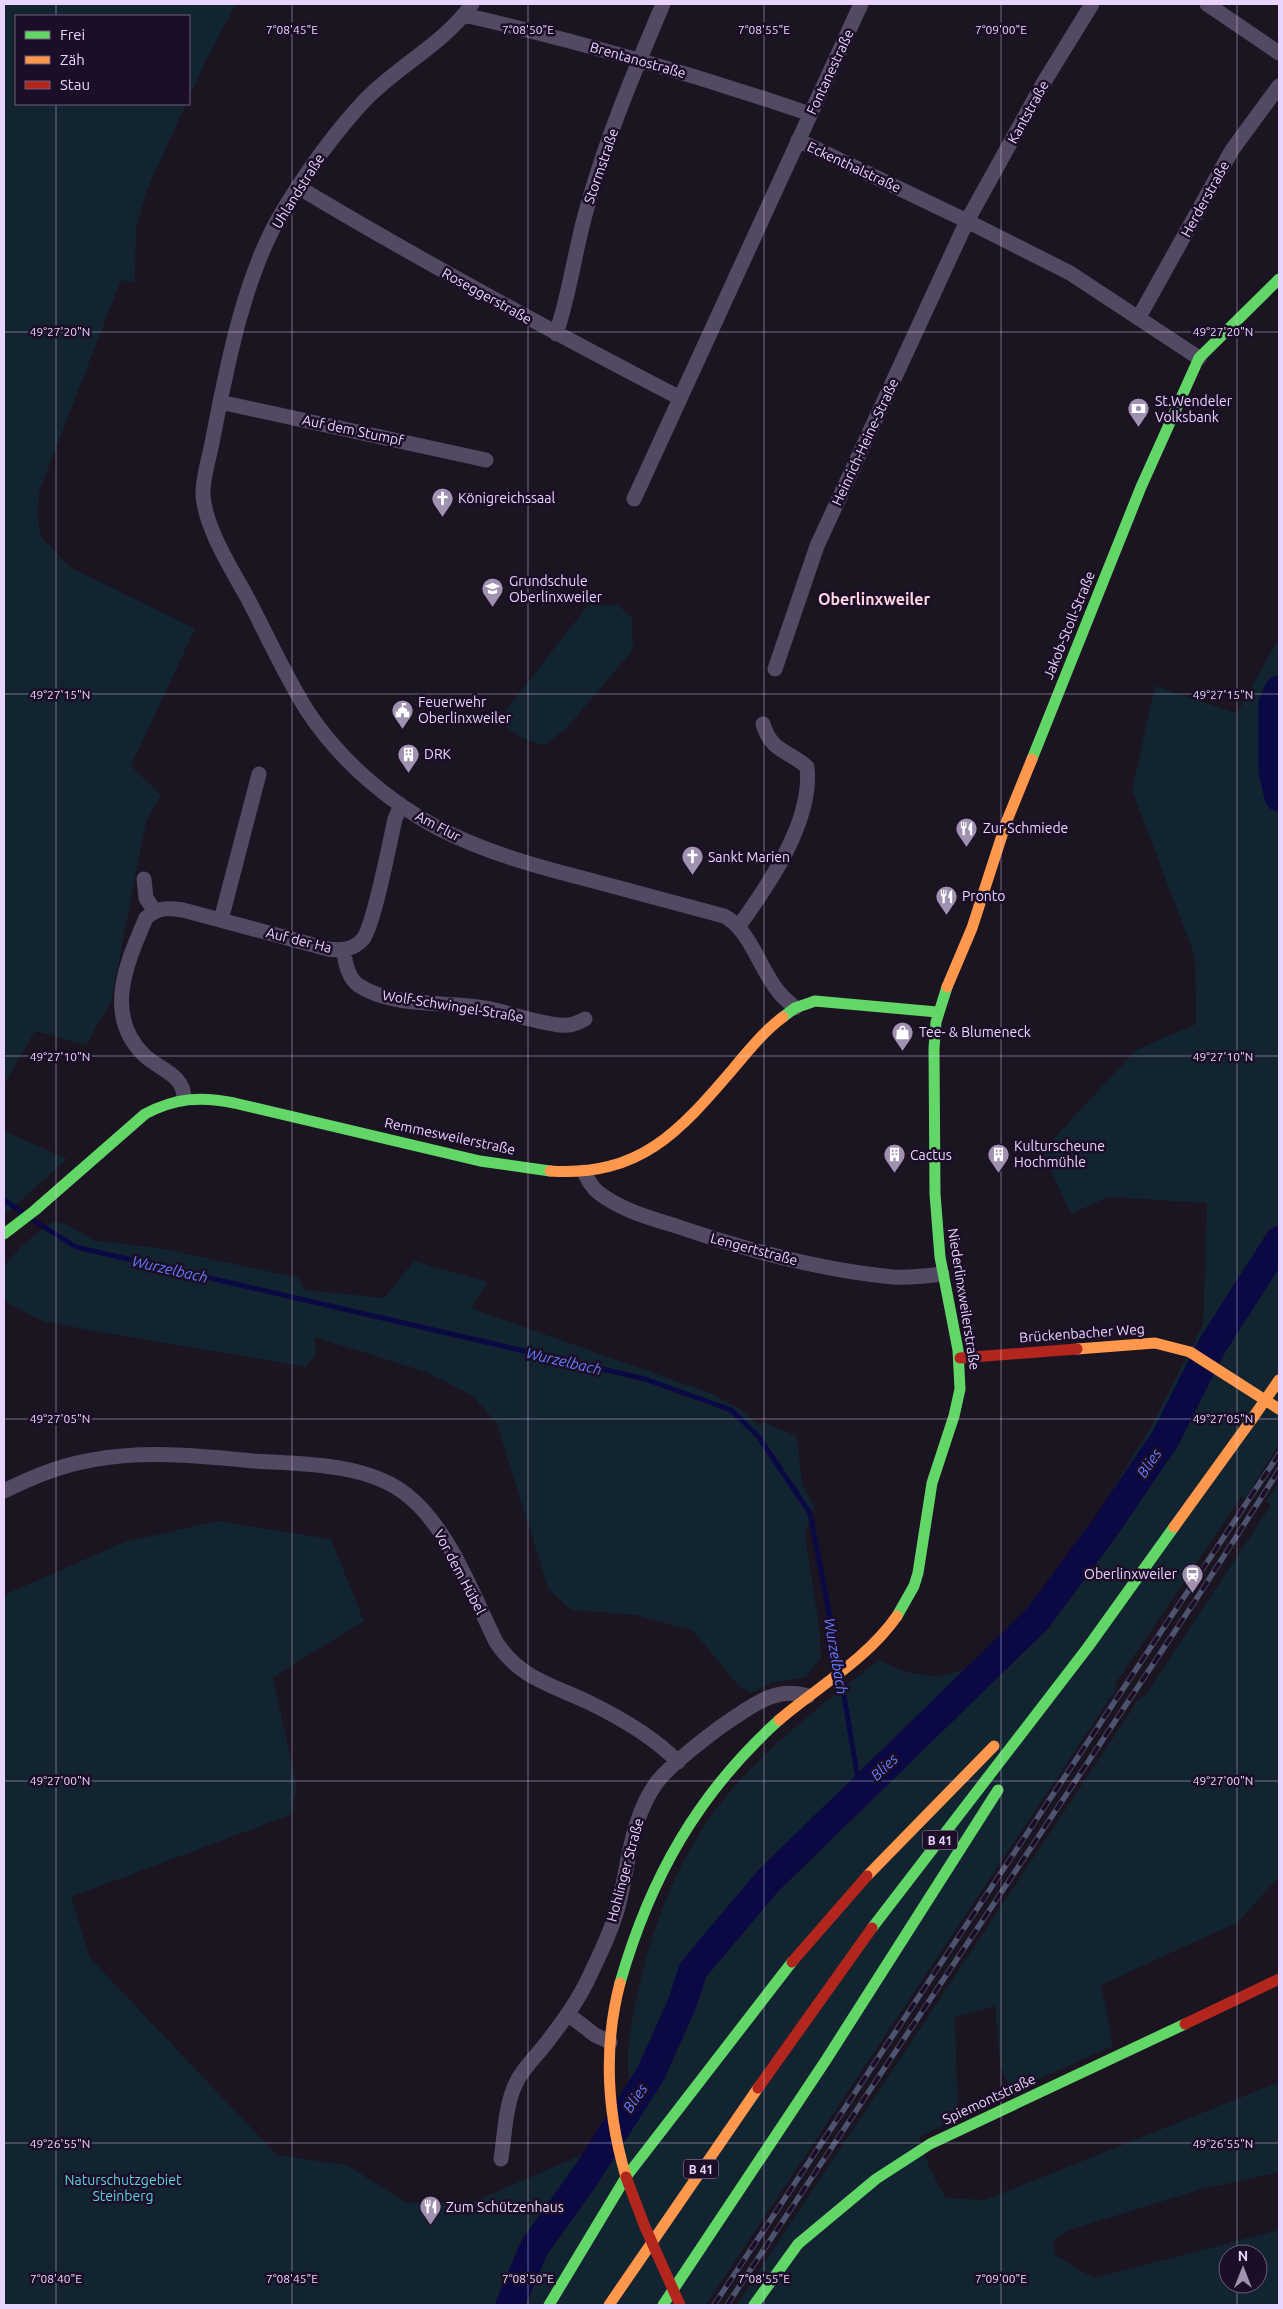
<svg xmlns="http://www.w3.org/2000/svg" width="1283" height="2309" font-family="Ubuntu,sans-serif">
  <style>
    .green { fill: #12242f; fill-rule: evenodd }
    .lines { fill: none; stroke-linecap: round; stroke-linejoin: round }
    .stream { stroke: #0a0943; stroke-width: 5 }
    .river { stroke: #0a0943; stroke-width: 29 }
    .street { stroke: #534962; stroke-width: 15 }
    .fast { stroke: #63d668; stroke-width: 11 }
    .slow { stroke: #ff974d; stroke-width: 11 }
    .jam { stroke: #b3261e; stroke-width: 11 }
    .rail-casing { stroke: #4d546f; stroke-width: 5.5 }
    .rail { stroke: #1c0e27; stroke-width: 4; stroke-dasharray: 11; stroke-linecap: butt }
    .slow-bridge { stroke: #ff974d; stroke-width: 11 }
    .jam-bridge { stroke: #b3261e; stroke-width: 11 }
    .ticks { fill: none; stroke: #e9d4ff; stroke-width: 1; stroke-opacity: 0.45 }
    .labels { text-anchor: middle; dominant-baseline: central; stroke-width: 5; stroke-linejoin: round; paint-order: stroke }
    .shield { fill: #1c0e27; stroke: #ac99be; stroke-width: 1 }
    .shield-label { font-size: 12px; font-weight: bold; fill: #e9d4ff }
    .street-label { font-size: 14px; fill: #e9d4ff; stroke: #1c0e27 }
    .poi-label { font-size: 14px; fill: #e9d4ff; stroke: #1c0e27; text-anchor: start }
    .park-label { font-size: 14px; fill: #5bd4e5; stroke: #1c0e27 }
    .water-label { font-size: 15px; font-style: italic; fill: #627dff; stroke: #1c0e27 }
    .quarter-label { font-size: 16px; font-weight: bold; fill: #ffd6e1; stroke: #1c0e27 }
    .ticks-label { font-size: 12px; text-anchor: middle; fill: #e9d4ff; stroke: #1c0e27; stroke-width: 5; stroke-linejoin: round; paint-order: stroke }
  </style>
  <rect width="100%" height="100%" fill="#1b1421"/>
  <path class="green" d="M4,4H236L206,60L189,98V16H16V104H186L147,190L136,229L135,283L121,280L40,489L37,514L41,536L70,567L195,629L131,766L161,795L146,822L111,1002L86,1045L35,1031L4,1084Z
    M588,605H618L632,618L633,650L565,730L544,745C526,741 510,734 500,718Z
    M1279,641V1444L1246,1498L1242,1496L1117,1681L1115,1691L706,2305H4V1595L124,1542L218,1521L331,1539L364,1621L273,1677L297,1788L290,1815L71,1897L90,1958L277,2155L347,2165L407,2203L475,2201L595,2149L632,2113C630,2090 626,2065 629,2042C639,1967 663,1889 704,1826C746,1761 819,1707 879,1660L906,1672L937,1677L966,1669L1027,1611L1095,1518L1149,1430L1203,1325L1207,1203L1108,1197L1071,1214L1042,1151L1136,1050L1196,1024L1195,957L1132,790L1155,686L1237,713L1275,645Z
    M4,1131L67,1159L4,1216Z
    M53,1221L68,1225L93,1240L164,1249L299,1278L304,1290L384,1298L414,1261L488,1282L471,1308L710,1393L744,1411L757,1425L763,1422L797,1436L802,1484L814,1505L805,1535L820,1633L821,1658L806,1677L770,1683L751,1693L738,1685L693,1631L636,1615L571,1610L548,1588L497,1424L473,1396L426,1372L315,1337L316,1354L306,1367L44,1322L4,1301V1267L22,1245Z
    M1279,1483V1877L1238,1922L1101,1985L1113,2046L1011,2091L1000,2066L995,2006L955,2017L958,2117L919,2138L930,2169L946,2198L985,2200L1279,2082V2172L1199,2190L1066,2231L1053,2241L1055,2255L1094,2278L1279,2230V2305H736L1138,1700L1146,1694L1271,1505L1266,1501ZM1228,2254H1258V2284H1228Z"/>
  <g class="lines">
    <path class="stream" d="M4,1200L22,1212
      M33,1220L76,1247L645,1379L731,1410L758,1436L810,1513L839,1665
      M841,1678L860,1791"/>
    <path class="river" d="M1279,690L1273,703V771L1279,797
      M510,2305L534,2248L586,2175L650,2075L682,2004L693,1970L768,1881L1038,1618L1106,1526L1165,1439L1212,1346L1279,1241"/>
    <path class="street" d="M472,4C445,43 399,65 366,99C335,132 307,171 284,209C245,272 227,365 213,438C210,456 202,478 203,496C206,529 231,568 247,597C267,635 285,676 308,712C340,760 387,801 438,828C485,852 535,866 586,879C632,891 678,904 724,916C749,928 760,969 778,991C782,997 789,1002 795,1008
      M1207,4L1279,53
      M464,15C582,42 696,75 810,114
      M798,140L967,221L1070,273L1199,358
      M298,187C423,262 551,331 680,398
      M1139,317L1232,150L1279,86
      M556,334C570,293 575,249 587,208C606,138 635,70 663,4
      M220,402L486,460
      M634,499L861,4
      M775,669L817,546L967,221L1044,82L1092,4
      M144,879L146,898L154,910
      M221,920L259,774
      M739,926C769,884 813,821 807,767C787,749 772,753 763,724
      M344,951C345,963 348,977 358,985C392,1008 446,1001 485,1008C510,1013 534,1022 559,1025C570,1026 576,1024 585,1019
      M184,1098C184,1074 158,1069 144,1055C103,1015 127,962 146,918C158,907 167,908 183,910L328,949C342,951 353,950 363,939C374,925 390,841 395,819L401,805
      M584,1172C588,1180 592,1188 599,1193C621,1210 650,1218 676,1226C746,1250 818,1270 893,1277C909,1278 926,1276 942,1274
      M4,1491C32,1477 61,1465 92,1460C146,1450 201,1456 254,1461C302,1464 368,1463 407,1495C449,1528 473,1595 496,1642C521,1679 550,1684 588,1702C619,1717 654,1737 678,1762
      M569,2015L595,2035L610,2042
      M501,2159C505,2133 505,2103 518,2079C525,2067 536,2056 544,2046C562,2023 579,2000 591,1973C602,1950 614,1925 620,1899C629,1860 632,1816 657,1782C672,1763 715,1730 735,1717C759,1701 779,1687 808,1696"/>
    <path class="fast" d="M1032,759L1141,487L1199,358L1279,279
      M783,1017L795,1008L815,1001L937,1012
      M4,1234L34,1211L145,1114C175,1098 201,1096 234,1103L480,1161L550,1171
      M897,1616L914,1586L918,1573L932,1483L954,1416L960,1389L958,1350L940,1257L935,1194L934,1048L936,1022L947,987
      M872,1928L1088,1647L1174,1527
      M620,1983C650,1878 698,1793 779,1720
      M549,2305L626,2177L792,1962
      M663,2305L826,2060L998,1790
      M754,2305L798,2244L876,2179L930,2144L1185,2024"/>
    <path class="slow" d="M947,987L972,928L1006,823L1032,759
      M550,1171C640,1177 679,1132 733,1069C748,1051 764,1031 783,1017
      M1077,1349L1155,1343L1190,1352L1279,1409
      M1174,1527L1252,1419
      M779,1720C819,1686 867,1659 897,1616
      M867,1876L994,1746
      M620,1983C603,2048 607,2113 626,2177
      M609,2305L758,2088"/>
    <path class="jam" d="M960,1358L1077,1349
      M792,1962L867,1876
      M1185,2024L1279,1979
      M758,2088L872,1928"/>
    <defs>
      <path id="rail" d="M714,2305L1279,1454
        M727,2305L1195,1601L1279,1470"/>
    </defs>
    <use href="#rail" class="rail-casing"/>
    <use href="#rail" class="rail"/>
    <path class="slow-bridge" d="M1252,1419L1279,1380"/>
    <path class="jam-bridge" d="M626,2177L645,2227L680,2305"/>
  </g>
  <path class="ticks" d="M56,4V16M292,4V2305M528,4V2305M764,4V2305M1001,4V2305M1237,4V2254M56,104V2305M4,332H1279M4,694H1279M4,1056H1279M4,1419H1279M4,1781H1279M4,2143H1279M1237,2284V2305"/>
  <defs>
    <symbol id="bank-pin" viewBox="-11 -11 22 30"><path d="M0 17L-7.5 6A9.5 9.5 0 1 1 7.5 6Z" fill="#a191b1" stroke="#1c0e27"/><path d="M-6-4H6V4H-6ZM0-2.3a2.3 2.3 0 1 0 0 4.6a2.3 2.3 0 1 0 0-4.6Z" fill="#fff"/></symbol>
    <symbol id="church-pin" viewBox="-11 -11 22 30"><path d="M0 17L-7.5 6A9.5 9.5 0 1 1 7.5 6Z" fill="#a191b1" stroke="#1c0e27"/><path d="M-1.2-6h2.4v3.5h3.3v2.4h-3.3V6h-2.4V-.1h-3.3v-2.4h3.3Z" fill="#fff"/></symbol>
    <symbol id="school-pin" viewBox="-11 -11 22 30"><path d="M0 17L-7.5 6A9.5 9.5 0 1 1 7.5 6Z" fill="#a191b1" stroke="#1c0e27"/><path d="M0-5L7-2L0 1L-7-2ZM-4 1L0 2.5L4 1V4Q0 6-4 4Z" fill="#fff"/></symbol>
    <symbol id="civic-pin" viewBox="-11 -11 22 30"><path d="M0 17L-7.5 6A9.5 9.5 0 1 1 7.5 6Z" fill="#a191b1" stroke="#1c0e27"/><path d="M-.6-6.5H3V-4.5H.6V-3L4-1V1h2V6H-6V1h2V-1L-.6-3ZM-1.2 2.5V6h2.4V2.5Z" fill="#fff"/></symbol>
    <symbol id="building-pin" viewBox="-11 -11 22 30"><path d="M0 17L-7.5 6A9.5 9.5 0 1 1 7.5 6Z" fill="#a191b1" stroke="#1c0e27"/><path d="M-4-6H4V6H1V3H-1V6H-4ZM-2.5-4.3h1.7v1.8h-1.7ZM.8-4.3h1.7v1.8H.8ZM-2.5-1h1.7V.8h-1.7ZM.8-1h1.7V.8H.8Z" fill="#fff"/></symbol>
    <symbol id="restaurant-pin" viewBox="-11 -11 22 30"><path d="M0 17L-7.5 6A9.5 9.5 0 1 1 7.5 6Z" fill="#a191b1" stroke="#1c0e27"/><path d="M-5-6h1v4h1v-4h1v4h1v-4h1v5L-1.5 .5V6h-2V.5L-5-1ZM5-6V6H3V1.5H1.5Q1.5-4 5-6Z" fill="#fff"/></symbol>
    <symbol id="shop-pin" viewBox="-11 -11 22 30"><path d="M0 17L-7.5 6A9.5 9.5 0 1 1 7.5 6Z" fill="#a191b1" stroke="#1c0e27"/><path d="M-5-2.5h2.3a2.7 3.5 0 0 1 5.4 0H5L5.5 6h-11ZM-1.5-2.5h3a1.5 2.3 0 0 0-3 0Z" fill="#fff"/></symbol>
    <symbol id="station-pin" viewBox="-11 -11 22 30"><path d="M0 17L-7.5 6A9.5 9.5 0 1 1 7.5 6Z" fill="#a191b1" stroke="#1c0e27"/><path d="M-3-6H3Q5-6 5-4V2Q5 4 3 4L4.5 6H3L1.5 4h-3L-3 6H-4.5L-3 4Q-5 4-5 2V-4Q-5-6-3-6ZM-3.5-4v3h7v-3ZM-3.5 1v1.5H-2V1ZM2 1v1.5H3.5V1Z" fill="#fff"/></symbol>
  </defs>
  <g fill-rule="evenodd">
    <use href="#bank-pin" x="1126" y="396" width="25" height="34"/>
    <use href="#church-pin" x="430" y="486" width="25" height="34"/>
    <use href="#school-pin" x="480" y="576" width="25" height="34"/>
    <use href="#civic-pin" x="390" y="698" width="25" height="34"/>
    <use href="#building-pin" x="396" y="742" width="25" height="34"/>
    <use href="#restaurant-pin" x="954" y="816" width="25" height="34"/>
    <use href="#church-pin" x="680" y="844" width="25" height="34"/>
    <use href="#restaurant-pin" x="934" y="884" width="25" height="34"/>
    <use href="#shop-pin" x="890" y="1020" width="25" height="34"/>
    <use href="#building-pin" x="986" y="1142" width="25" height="34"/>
    <use href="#building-pin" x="882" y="1142" width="25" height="34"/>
    <use href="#station-pin" x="1180" y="1562" width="25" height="34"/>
    <use href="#restaurant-pin" x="418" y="2194" width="25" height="34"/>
  </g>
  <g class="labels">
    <g class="shield">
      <rect x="922.5" y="1830.5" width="35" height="19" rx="4"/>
      <rect x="683.5" y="2159.5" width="35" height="19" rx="4"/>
    </g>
    <g class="shield-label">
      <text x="940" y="1840">B 41</text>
      <text x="701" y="2169">B 41</text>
    </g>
    <g class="street-label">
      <text transform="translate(638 60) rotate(16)">Brentanostraße</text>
      <text transform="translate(830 72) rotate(-65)">Fontanestraße</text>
      <text transform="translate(1028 112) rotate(-61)">Kantstraße</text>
      <text transform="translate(601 166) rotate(-71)">Stormstraße</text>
      <text transform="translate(854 167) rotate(25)">Eckenthalstraße</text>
      <text transform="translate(298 191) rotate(-58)">Uhlandstraße</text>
      <text transform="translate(1205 199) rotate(-61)">Herderstraße</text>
      <text transform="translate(487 296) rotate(29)">Roseggerstraße</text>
      <text transform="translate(353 430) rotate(12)">Auf dem Stumpf</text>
      <text transform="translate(865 442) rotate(-65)">Heinrich-Heine-Straße</text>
      <text transform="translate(1069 625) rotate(-68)">Jakob-Stoll-Straße</text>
      <text transform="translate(438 826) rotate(28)">Am Flur</text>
      <text transform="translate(299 940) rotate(14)">Auf der Ha</text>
      <text transform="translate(453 1006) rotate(9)">Wolf-Schwingel-Straße</text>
      <text transform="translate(450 1136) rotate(12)">Remmesweilerstraße</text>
      <text transform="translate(754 1249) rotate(15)">Lengertstraße</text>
      <text transform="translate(964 1299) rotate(81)">Niederlinxweilerstraße</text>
      <text transform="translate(1082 1333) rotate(-4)">Brückenbacher Weg</text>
      <text transform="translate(460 1572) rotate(62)">Vor dem Hübel</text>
      <text transform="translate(625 1870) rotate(-75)">Hohlinger Straße</text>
      <text transform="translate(989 2099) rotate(-25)">Spiemontstraße</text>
    </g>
    <g class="poi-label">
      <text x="1155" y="401">St.Wendeler<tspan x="1155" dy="16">Volksbank</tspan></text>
      <text x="458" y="498">Königreichssaal</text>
      <text x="509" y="581">Grundschule<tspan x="509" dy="16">Oberlinxweiler</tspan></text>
      <text x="418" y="702">Feuerwehr<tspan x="418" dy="16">Oberlinxweiler</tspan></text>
      <text x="424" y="754">DRK</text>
      <text x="983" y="828">Zur Schmiede</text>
      <text x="708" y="857">Sankt Marien</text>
      <text x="962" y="896">Pronto</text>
      <text x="919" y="1032">Tee- &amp; Blumeneck</text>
      <text x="1014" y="1146">Kulturscheune<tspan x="1014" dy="16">Hochmühle</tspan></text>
      <text x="910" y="1155">Cactus</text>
      <text x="1177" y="1574" text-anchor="end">Oberlinxweiler</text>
      <text x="446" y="2207">Zum Schützenhaus</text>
    </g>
    <g class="park-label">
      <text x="123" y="2180">Naturschutzgebiet<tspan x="123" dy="16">Steinberg</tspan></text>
    </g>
    <g class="water-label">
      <text transform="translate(170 1269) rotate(13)">Wurzelbach</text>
      <text transform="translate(564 1361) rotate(13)">Wurzelbach</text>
      <text transform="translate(1149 1463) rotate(-56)">Blies</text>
      <text transform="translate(836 1656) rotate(80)">Wurzelbach</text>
      <text transform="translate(884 1767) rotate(-44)">Blies</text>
      <text transform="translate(635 2098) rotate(-56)">Blies</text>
    </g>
    <g class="quarter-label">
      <text x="874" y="599">Oberlinxweiler</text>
    </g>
  </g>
  <g class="ticks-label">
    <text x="292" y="34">7°08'45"E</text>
    <text x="528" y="34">7°08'50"E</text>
    <text x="764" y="34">7°08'55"E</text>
    <text x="1001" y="34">7°09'00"E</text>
    <text x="60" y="336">49°27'20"N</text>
    <text x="1223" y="336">49°27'20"N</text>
    <text x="60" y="699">49°27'15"N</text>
    <text x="1223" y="699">49°27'15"N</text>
    <text x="60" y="1061">49°27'10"N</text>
    <text x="1223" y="1061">49°27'10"N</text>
    <text x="60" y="1423">49°27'05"N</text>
    <text x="1223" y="1423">49°27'05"N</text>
    <text x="60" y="1785">49°27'00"N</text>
    <text x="1223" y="1785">49°27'00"N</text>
    <text x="60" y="2148">49°26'55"N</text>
    <text x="1223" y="2148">49°26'55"N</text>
    <text x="56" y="2283">7°08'40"E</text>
    <text x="292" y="2283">7°08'45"E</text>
    <text x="528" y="2283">7°08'50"E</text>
    <text x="764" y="2283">7°08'55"E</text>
    <text x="1001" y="2283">7°09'00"E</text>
  </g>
  <rect width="1283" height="2309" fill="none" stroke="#e9d4ff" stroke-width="10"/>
  <rect x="15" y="15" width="175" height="90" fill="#1c0e27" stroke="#6e5d7d"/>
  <rect x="25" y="31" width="25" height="8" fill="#63d668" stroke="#6e5d7d"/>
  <text x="60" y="40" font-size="15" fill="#e9d4ff">Frei</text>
  <rect x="25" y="56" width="25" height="8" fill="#ff974d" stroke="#6e5d7d"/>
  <text x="60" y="65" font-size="15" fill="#e9d4ff">Zäh</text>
  <rect x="25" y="81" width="25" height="8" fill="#b3261e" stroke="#6e5d7d"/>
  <text x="60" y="90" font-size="15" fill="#e9d4ff">Stau</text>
  <g transform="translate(1243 2269)"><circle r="24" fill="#1c0e27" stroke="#6e5d7d"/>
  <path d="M0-4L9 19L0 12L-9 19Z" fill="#a191b1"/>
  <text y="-8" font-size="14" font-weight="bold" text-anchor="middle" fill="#e9d4ff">N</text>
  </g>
</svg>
